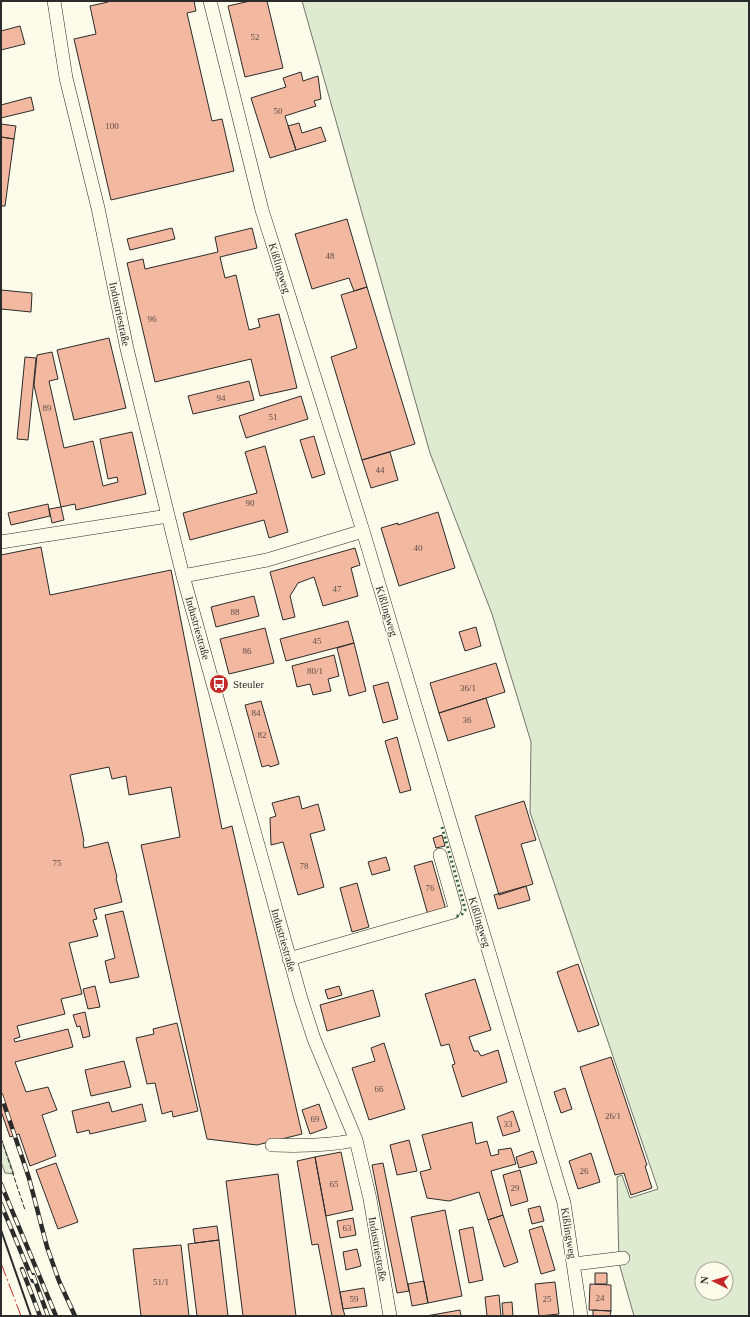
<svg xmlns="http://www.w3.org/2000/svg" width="750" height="1317" font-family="Georgia,serif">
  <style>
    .green { fill: #deebd1; stroke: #74746e; fill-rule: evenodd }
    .building { fill: #f2b8a0; stroke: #2b2b2b }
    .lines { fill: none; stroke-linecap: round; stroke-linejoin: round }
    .minor-casing { stroke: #2b2b2b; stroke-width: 14 }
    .minor { stroke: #fdfbea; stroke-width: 13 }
    .rail-casing { stroke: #2b2b2b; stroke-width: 4.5 }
    .rail { stroke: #fdfbea; stroke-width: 3; stroke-dasharray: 9; stroke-linecap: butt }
    .hedge { stroke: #34623c; stroke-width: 3; stroke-dasharray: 2 3; stroke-linecap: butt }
    .fence { stroke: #2b2b2b; stroke-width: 1; stroke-dasharray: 5 2; stroke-linecap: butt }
    .wall { stroke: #2b2b2b; stroke-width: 2 }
    .power { stroke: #c62828; stroke-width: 1; stroke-dasharray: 14 3 2 3; stroke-linecap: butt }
    .labels { text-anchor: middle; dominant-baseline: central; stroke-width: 3; stroke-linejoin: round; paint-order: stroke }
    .number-label { font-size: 9px; fill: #5d4e48 }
    .street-label { font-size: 11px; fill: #2b2b2b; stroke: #fdfbea }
    .poi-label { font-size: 11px; fill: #2b2b2b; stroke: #fdfbea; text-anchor: start }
  </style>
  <rect width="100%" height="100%" fill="#fdfbea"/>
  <path class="green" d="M302,1H749V1316H634L619,1263L617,1177L622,1175L630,1198L658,1189L530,812L531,742L492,614L430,453ZM702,1269H726V1293H702Z
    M1,1138L14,1174L5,1173L1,1162Z"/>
  <path class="building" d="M108,1H194L196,11L187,13L212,121L222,119L234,171L111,200L74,39L96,34L90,6L108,2Z
    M250,1H267L283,68L245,77L228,6Z
    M20,26L25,44L1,50V31Z
    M301,72L303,81L318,76L321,99L314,101L316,106L285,116L296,150L270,158L251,98L286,87L283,78Z
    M31,97L34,110L1,118V105Z
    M299,123L302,133L321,127L326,141L296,150L288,126Z
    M1,124L16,126L14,139L1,137Z
    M1,137L14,139L5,206H1Z
    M347,219L367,287L354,291L349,278L312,289L295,234Z
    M172,228L175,239L130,250L127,239Z
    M252,228L257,248L220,257L225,278L236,275L249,330L260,327L258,319L279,314L297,388L260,396L251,359L155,382L127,263L143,259L145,269L218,252L215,237Z
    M367,287L415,444L362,460L331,357L357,348L341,295Z
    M1,290L32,293L31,312L1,309Z
    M109,338L126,408L74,420L57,350Z
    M52,352L58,379L49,381L64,448L93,441L103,486L118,482L117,477L108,479L100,439L132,432L146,494L76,510L75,504L61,507L34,385L37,355Z
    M25,357L36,358L28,440L17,439Z
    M249,381L254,400L193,414L188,396Z
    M301,396L308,419L246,438L239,416Z
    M314,436L325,474L312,478L300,440Z
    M265,446L288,532L269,538L264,520L190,540L183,513L257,493L245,452Z
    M390,452L398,480L371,488L362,460Z
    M48,504L50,516L11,525L8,513Z
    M61,507L64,520L52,523L49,509Z
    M438,512L455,568L399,586L381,528L398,523V525Z
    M41,547L50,595L171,570L222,829L232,826L302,1134L257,1145L207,1139L141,845L180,837L171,787L129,795L126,776L112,779L109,767L70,775L84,841L83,842L84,848L108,842L117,877L116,878L122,902L94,909L97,919L93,920L98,936L69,943L82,994L61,999L65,1014L17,1026L20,1037L14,1039L15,1042L68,1029L73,1047L15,1062L26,1092L48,1087L57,1110L42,1115L56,1156L30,1166L19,1134L10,1137L1,1111V555Z
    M355,548L360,565L351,568L358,596L323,606L314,577L298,583L290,596L295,617L283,620L270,572Z
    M254,596L259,616L216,627L211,607Z
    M348,621L354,643L286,661L280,639Z
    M476,627L481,646L465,651L459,632Z
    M265,628L274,663L229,674L220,639Z
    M354,643L366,691L349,696L337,648Z
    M334,655L339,676L328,679L331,691L313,695L310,684L297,687L292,666Z
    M496,663L505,692L439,713L430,683Z
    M388,682L398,719L383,723L373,686Z
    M486,698L495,727L448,741L439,713Z
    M261,701L279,764L270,767L269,765L262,767L245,705Z
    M397,737L411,790L400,793L385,741Z
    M299,796L302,809L318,804L325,830L310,834L324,887L298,895L283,842L271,845L270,818L276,816L272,803Z
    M524,801L536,840L521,844L533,884L499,895L475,816Z
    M442,835L445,846L436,848L433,838Z
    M386,857L390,870L372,875L368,862Z
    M432,861L446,910L428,915L414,866Z
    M357,883L369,927L352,932L340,888Z
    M526,886L530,900L498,909L494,895Z
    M123,911L139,977L110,983L105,961L115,958L105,915Z
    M578,964L599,1025L578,1032L557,972Z
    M475,979L491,1030L469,1037L474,1051H478L481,1056L498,1050L507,1082L462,1097L452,1065L455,1064L449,1044L441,1046L425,994Z
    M95,986L100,1007L88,1009L83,989Z
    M339,986L342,995L328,999L325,990Z
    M373,990L380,1016L327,1031L320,1005Z
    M85,1012L90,1036L83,1038L80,1026L77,1027L73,1015Z
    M177,1023L198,1111L173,1117L172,1111L162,1114L155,1083L147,1084L136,1038L154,1034L153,1029Z
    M384,1043L405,1109L369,1120L352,1068L375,1061L371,1048Z
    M611,1057L647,1165L645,1166L652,1188L631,1195L624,1173L615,1175L580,1067Z
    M124,1061L131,1087L91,1096L85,1070Z
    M565,1088L572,1109L561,1113L554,1092Z
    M109,1102L112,1112L142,1104L146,1121L90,1134L89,1130L77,1133L72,1111Z
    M319,1104L327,1128L310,1134L302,1110Z
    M513,1111L520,1131L503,1136L497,1117Z
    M472,1122L476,1144L487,1141L491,1156L499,1154L498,1150L511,1148L516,1164L491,1171L503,1215L488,1220L479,1192L449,1201L427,1198L420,1172L431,1169L422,1135Z
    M409,1140L417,1171L397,1175L390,1145Z
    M533,1151L537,1163L519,1168L516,1157Z
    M341,1152L353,1210L326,1216L315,1157Z
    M591,1153L600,1182L578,1189L569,1161Z
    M315,1157L343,1309L345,1316H332L318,1244L312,1245L297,1161Z
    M56,1163L78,1222L58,1229L36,1170Z
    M383,1163L409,1291L397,1293L372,1165Z
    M520,1170L528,1201L511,1206L503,1175Z
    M278,1174L296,1316H243L226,1181Z
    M540,1206L544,1221L532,1224L528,1209Z
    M445,1210L462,1296L428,1303L411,1217Z
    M503,1215L518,1262L504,1267L488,1220Z
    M353,1218L356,1235L340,1238L337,1221Z
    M217,1226L219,1240L195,1243L193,1229Z
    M542,1226L555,1270L541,1274L529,1230Z
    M473,1227L483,1280L469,1283L459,1230Z
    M219,1240L228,1316H197L188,1244Z
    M181,1245L189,1316H141L133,1249Z
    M357,1249L361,1266L346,1270L343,1252Z
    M595,1273H607V1284H595Z
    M424,1281L428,1303L412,1306L408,1284Z
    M555,1282L559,1314L539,1316L535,1284Z
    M590,1284L611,1285V1311L589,1310Z
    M364,1288L367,1306L343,1309L340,1292Z
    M499,1295L501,1316H487L485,1297Z
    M512,1302L513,1316H503L502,1303Z
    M460,1310L461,1316H426Z
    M593,1310L611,1311L610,1316H593Z"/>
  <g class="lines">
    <defs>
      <path id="minor" d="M54,1L66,78L98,208L127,349L183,576L301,999L314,1039L356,1140L370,1199L390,1316
        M210,1L262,210L363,531L564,1203L581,1316
        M1,542L168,516
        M183,576L267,560L363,531
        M289,959L453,912L455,908L440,855
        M272,1145C300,1146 328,1146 356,1140
        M574,1264L623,1258"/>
    </defs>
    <use href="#minor" class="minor-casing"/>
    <use href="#minor" class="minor"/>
    <defs>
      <path id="rail" d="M1,1095L29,1178L47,1247L59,1281L75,1316
        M1,1184L56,1316
        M1,1204L33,1281
        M22,1269L40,1316
        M33,1275L48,1316"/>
    </defs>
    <use href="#rail" class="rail-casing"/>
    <use href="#rail" class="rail"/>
    <path class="hedge" d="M442,827L464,905L465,910L462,914L455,917"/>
    <path class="fence" d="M1,1138L25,1210"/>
    <path class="wall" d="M1,1230L31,1316"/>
    <path class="power" d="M1,1263L21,1316"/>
  </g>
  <defs>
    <symbol id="bus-disc" viewBox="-11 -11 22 22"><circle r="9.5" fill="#c62828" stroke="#fdfbea"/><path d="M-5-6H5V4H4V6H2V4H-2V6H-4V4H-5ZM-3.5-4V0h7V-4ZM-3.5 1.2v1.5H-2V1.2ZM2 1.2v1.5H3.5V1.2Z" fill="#fff"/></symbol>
  </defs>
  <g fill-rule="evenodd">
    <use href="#bus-disc" x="208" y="673" width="22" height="22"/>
  </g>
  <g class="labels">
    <g class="number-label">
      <text x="255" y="37">52</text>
      <text x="278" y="111">50</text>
      <text x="112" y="126">100</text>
      <text x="330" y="256">48</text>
      <text x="152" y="319">96</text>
      <text x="221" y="398">94</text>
      <text x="47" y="408">89</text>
      <text x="273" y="417">51</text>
      <text x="380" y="470">44</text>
      <text x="250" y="503">90</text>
      <text x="418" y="548">40</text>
      <text x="337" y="589">47</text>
      <text x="235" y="612">88</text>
      <text x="317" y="641">45</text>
      <text x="247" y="651">86</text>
      <text x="315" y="671">80/1</text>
      <text x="468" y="688">36/1</text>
      <text x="256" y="713">84</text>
      <text x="467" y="720">36</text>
      <text x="262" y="735">82</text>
      <text x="57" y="863">75</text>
      <text x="304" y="866">78</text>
      <text x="430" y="888">76</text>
      <text x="379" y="1089">66</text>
      <text x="613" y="1116">26/1</text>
      <text x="315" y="1119">69</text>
      <text x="508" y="1124">33</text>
      <text x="584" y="1171">26</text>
      <text x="334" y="1184">65</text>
      <text x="515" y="1188">29</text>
      <text x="347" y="1228">63</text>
      <text x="161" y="1282">51/1</text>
      <text x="600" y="1298">24</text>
      <text x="354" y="1299">59</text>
      <text x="547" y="1299">25</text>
    </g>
    <g class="street-label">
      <text transform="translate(280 268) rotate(73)">Kißlingweg</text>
      <text transform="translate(120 314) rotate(78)">Industriestraße</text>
      <text transform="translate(387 611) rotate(73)">Kißlingweg</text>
      <text transform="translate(198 628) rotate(74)">Industriestraße</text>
      <text transform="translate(480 922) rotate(73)">Kißlingweg</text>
      <text transform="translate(284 940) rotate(74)">Industriestraße</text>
      <text transform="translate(569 1233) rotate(81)">Kißlingweg</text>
      <text transform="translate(378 1249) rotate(80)">Industriestraße</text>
    </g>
    <g class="poi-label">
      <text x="233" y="684">Steuler</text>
    </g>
  </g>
  <rect width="750" height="1317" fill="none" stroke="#2b2b2b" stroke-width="4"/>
  <g transform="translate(714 1281) rotate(275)"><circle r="19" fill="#fdfbea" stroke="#a9a89e"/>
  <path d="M0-3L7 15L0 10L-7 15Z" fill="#c62828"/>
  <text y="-6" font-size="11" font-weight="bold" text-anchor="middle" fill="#2b2b2b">N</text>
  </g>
</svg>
